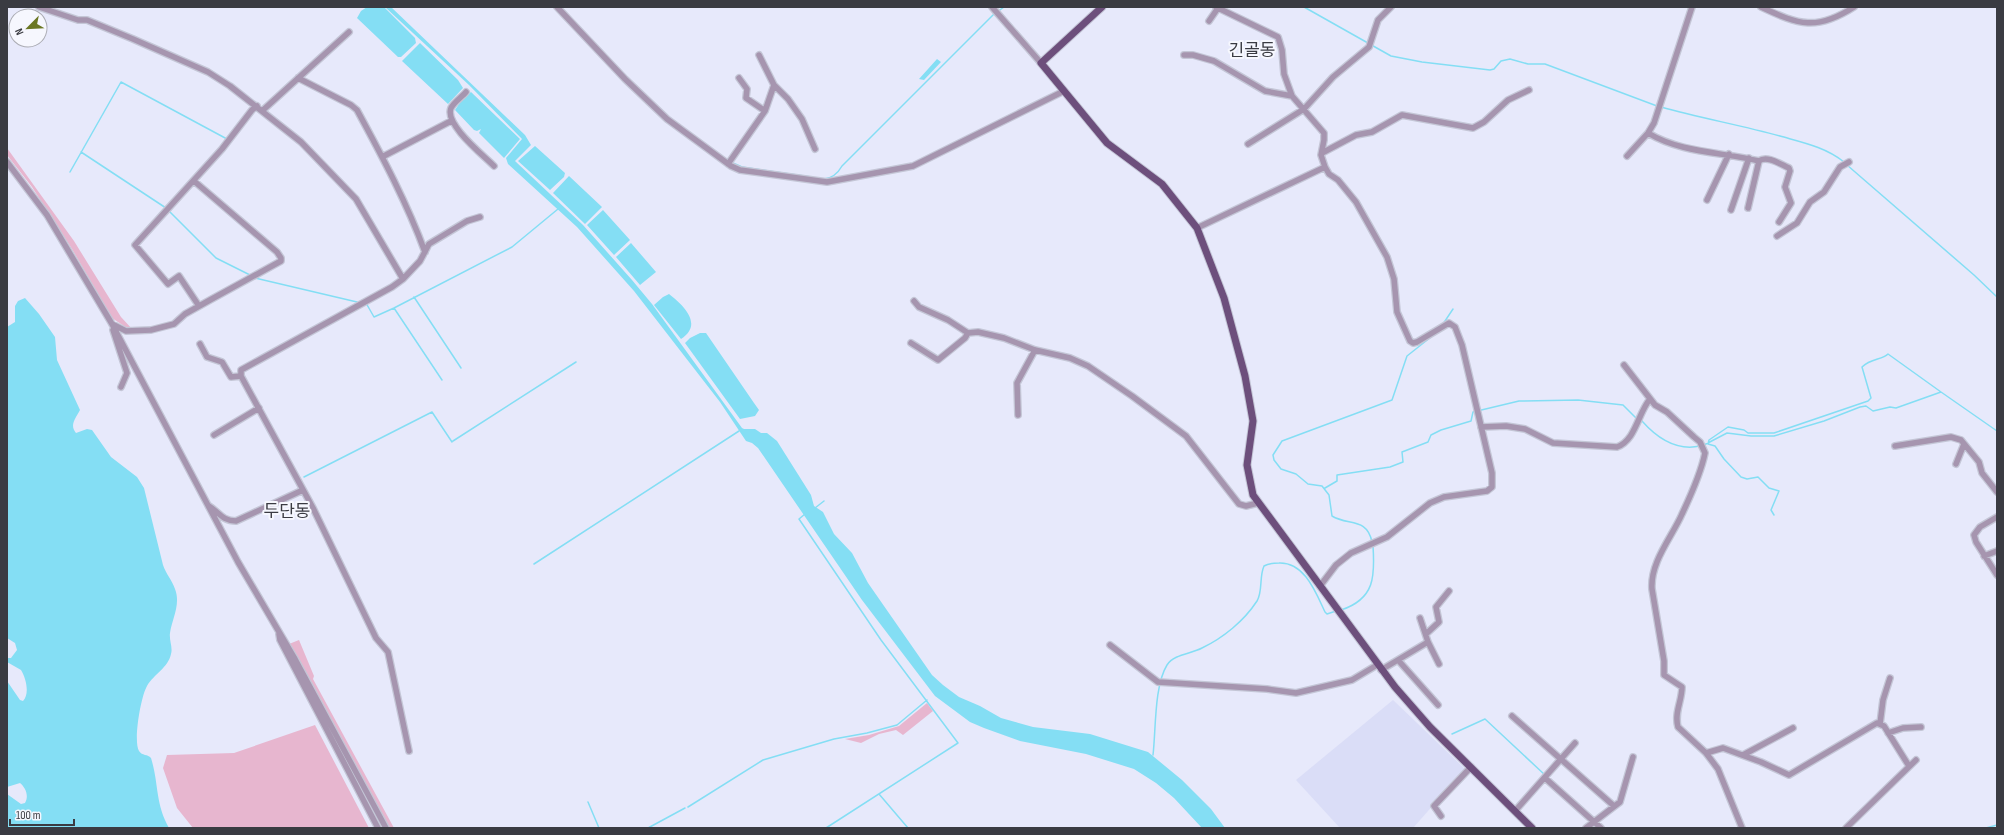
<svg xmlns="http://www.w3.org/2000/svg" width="2004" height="835" font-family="'Sofia Sans Condensed','Noto Sans KR',sans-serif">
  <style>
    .built { fill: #daddf7 }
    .green { fill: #e7b6cf }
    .water { fill: #84def4 }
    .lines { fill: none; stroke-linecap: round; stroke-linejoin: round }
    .stream { stroke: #84def4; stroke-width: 1.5 }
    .minor-casing { stroke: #c4c6d6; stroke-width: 8 }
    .major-casing { stroke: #c4c6d6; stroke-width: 9 }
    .minor { stroke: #a695af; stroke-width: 5.5 }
    .major { stroke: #6d4f7c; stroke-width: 7 }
    .labels { text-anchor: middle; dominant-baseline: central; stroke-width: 4; stroke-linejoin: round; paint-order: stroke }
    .quarter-label { font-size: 17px; fill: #3a3b42; stroke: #f6f7fe }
  </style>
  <rect width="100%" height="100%" fill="#e7e9fb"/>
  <path class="built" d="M1393,700L1465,769L1413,828H1340L1296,780Z"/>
  <path class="green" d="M7,148L74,241L121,317L133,330L127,328L112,318L72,249L32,187L7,155Z
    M299,640L314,676L313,679L394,828H388L289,644Z
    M927,703L933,711L903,735L896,730L879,734L861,743L845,739L869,735L899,726Z
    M315,725L369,828H193L177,808L163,768L167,755L234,753Z"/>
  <path class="water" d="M367,7H384L415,38L416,43L401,57H398L357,18L361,11Z
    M385,7H391L525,135L531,145L515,161L583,225L632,280L652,304L742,428L744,429H755L761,433H767L777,441L811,495L814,506L823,512L834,534L852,553L868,583L932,675L943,685L959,697L980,706L1001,718L1033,727L1090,734L1148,752L1182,780L1211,809L1225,828H1202L1174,798L1156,783L1134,769L1086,754L1020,741L984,728L970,722L935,696L862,600L758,448L752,443L746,441L720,402L634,291L577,227L508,164L506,158L522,139L469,85Z
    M420,43L458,80L463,88L448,104L402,61Z
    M937,59L941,62L924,80L919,79Z
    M471,92L520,139L504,158L479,133L481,129L477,131L474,130L455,110L461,101Z
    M535,146L565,173L564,177L550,190L518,161Z
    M569,176L602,207L585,224L553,193Z
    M603,210L630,240L614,255L587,225Z
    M631,243L656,272L640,285L616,257Z
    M669,294C683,305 704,324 681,339L654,305L663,297Z
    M25,298L39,314L55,337L57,360L80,410C76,418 69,425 76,433L87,429L92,430L111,457L137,477L144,488L163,565C166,574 172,580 175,589C181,604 172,619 170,633C169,640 173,648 171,654C168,668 154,674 147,686C141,696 133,741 139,751C142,756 148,754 151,758C159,784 155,803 169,828H7V794L21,804L25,803C29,796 26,788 20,783L7,787V681L20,700L23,701C30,694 26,678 21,670L7,662V658H11L17,650L15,643L7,638V327L15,322V306L18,301Z
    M700,333H706L754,403L759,410L755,416L740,419L685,343L690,338Z"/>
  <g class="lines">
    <path class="stream" d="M1304,7L1391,56L1422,62L1490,70L1494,69L1501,61L1510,59L1528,64H1545L1657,106
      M1661,107C1700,118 1740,125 1780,136C1801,142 1826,147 1844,162
      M81,152L166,208
      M733,163L742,167L811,177
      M1847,165L1974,275L1997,297
      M70,172L121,82L227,139
      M824,179C833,178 838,173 842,166L993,15L1004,7
      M169,211L216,258L250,275
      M255,278L357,302
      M414,297L461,368
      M366,303L374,317L394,308L512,247L558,209
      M394,308L442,380
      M1443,324L1453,309
      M1640,420L1642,421C1657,438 1677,451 1700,446
      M453,441L576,362
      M1704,445L1727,433L1751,436H1774L1824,421L1860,407L1866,406L1873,411L1890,407L1896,408L1941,392L1997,431
      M304,477L432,412L452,442
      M1325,488L1337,481V475L1390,467L1403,462L1402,452L1428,442L1431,435L1441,430L1471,421L1473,412L1519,401L1578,400L1623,405L1637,419
      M815,508L824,501
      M805,514L799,519L881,640L958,743L826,828
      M1774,515L1771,510L1779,491L1769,488L1758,477L1747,479L1741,477L1724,459L1715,446L1708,444L1709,440L1728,427L1744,430L1748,433H1774L1868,401L1871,398L1862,367C1871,358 1882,360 1888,354L1941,392
      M1372,542C1367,517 1348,526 1332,516L1329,495L1322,486L1308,484L1296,474L1281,469L1274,460L1273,455L1282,441L1392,400L1407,356L1431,337
      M534,564L739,431
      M1341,610C1375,599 1375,576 1373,546
      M1452,734L1485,719L1545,775
      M1153,755C1156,730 1154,686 1167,665C1174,654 1191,654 1202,648C1223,638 1244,621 1257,601C1263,591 1259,577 1264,566C1269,563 1274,563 1279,563C1305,562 1316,593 1325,612L1327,614L1336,611
      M879,794L908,828
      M588,802L599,828
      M688,807L763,760L834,739L867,733L897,725L927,700
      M648,828L685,808
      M1986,828L1997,825"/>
    <defs>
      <path id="minor" d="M39,7L78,20H87L133,39L208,72L230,86L301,142L356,199L403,279
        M557,7L625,79L667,119L731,166L740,170L827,182L913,166L1064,91
        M992,7L1041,63
        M1216,7L1278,37L1282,50L1284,74L1292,96
        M1761,7C1799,25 1817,31 1854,7
        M1209,21L1218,8
        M1184,55H1193L1214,61L1265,91L1292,96L1324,133V140L1321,155L1325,167L1329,174L1338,180L1356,202L1387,257L1394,279L1397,312L1410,341L1413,343L1417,342L1449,323L1455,327L1462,345L1492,473V487L1487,491L1444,497L1430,503L1387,537L1351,553L1336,565L1320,586
        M298,78L351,105L357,110C382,156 407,203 425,252
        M739,78L747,89L746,98L765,111
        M774,85L788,99L802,119L815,149
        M466,92C462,97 454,102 451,108C444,124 483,155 494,166
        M262,111L349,32
        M1648,133C1681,153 1722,152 1759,161
        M1248,144L1304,109L1333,77L1369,47L1378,20L1391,7
        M1322,153L1356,135L1372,132L1402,115L1473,128L1484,122L1508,100L1529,90
        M1627,156L1648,133L1654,123L1692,7
        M382,157L451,121
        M7,162L47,215L112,324L238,562L295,659L386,828
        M728,164L765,111L774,85L759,55
        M1707,200L1729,154
        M1748,208L1759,161C1767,155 1780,164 1789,168L1790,171L1785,187L1791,203L1779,222
        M1731,210L1749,158
        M1197,228L1325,167
        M1777,236L1797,223L1810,202L1824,192L1840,167L1849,162
        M914,301L919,307L948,320L968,333L978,332L1004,338L1035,350L1070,358L1088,366L1132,396L1186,436L1239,504L1246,506L1258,503
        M199,306L179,276L168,284L135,245L222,149L252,110L257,106
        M112,324L126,331L151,330L174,324L185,314L210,300L281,261V258L277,252L194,181
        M113,330L127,373L121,387
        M911,343L938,360L965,338L968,333
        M200,344L207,357L222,362L231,377L241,376
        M1624,365L1655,405L1667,412L1694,437L1700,442L1705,453C1701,473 1691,495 1682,514C1672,537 1650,562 1652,589L1664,661V675L1682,687C1682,701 1674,713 1678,727L1706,753L1718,769L1742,828
        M1018,415L1017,383L1035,350
        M1481,427L1506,426L1525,429L1553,443L1617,447C1636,440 1638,413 1650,399
        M214,435L259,408
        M1895,446L1951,437L1961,440L1979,462L1982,473L1997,492
        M1956,464L1964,444
        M209,506C219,512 222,521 236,521L303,490
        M1997,517L1980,527L1974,535L1976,542L1997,575
        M1984,556L1997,551
        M1420,618L1428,642L1439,664
        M279,634L280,640L378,828
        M1426,634L1439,622L1436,607L1449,591
        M1110,645L1158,682L1267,689L1296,693L1352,680L1377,665
        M1398,660L1438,705
        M1381,670L1428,642
        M1512,716L1614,806
        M1880,724L1883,700L1890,678
        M1888,733L1903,728L1921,727
        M409,751L388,652L376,638L313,508L241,376V370L392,287L403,279L420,261L429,244L467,221L480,217
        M1706,753L1723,748L1761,762L1789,775L1877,723L1884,726L1909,766
        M1743,755L1793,728
        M1545,778L1601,828
        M1515,811L1575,743
        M1441,816L1434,806L1471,767
        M1586,828L1620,802L1633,757
        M1846,828L1916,760"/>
      <path id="major" d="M1102,7L1041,63L1107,143L1162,184L1197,228L1224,298L1245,376L1253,421L1247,465L1253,495L1395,687L1430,727L1532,828"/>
    </defs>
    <use href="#minor" class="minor-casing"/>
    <use href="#major" class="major-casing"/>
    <use href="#minor" class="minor"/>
    <use href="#major" class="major"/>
  </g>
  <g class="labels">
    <g class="quarter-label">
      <text x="1252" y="51">긴골동</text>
      <text x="287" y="512">두단동</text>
    </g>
  </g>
  <rect width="2004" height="835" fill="none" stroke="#3a3b42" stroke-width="16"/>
  <g transform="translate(28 28) rotate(246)"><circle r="19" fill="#f6f7fe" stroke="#abacb3"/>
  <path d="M0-3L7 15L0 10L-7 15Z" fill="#6b7723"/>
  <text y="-6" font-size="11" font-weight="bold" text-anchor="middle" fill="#3a3b42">N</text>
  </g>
  <path d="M10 819v6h64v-6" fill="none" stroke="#3a3b42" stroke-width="2"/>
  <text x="16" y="819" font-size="12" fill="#3a3b42" stroke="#f6f7fe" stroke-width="3" paint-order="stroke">100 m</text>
</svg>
